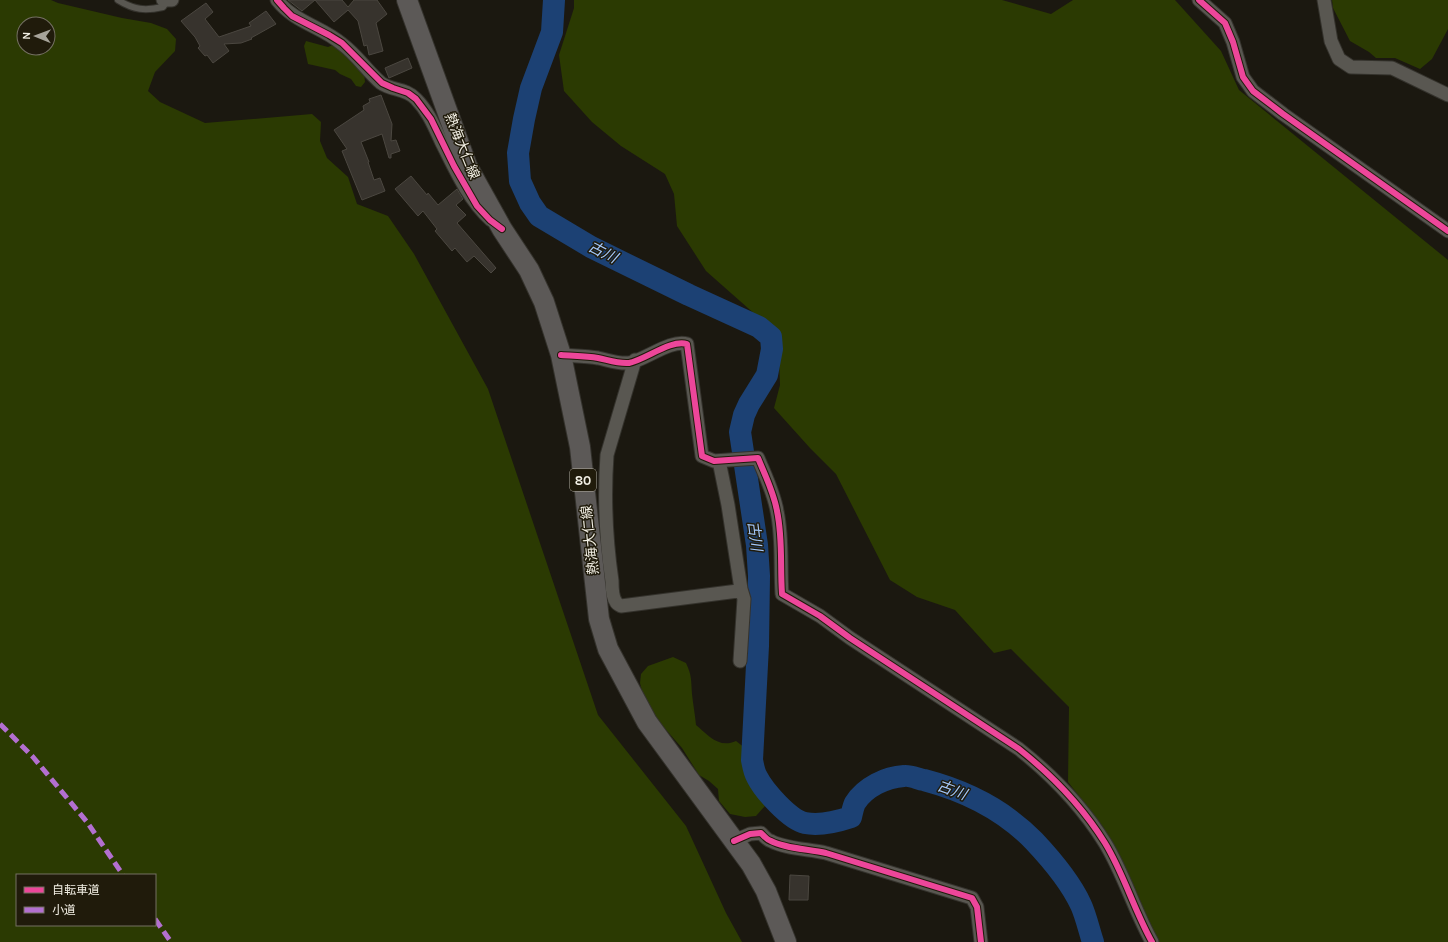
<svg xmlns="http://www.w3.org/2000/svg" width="1448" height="942" font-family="Karla,'Noto Sans JP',sans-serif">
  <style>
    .green { fill: #2b3a02; fill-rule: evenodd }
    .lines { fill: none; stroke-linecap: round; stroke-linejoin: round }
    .river { stroke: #1c4174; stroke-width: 22 }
    .building { fill: #37332d; stroke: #4b4740 }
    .lane-casing { stroke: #34322c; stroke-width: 8 }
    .street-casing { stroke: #34322c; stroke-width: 15 }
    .primary-casing { stroke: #34322c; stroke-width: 22 }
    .lane { stroke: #595751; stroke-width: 6 }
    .street { stroke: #595751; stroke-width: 13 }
    .primary { stroke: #5c5957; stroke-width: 20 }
    .quiet { stroke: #b36fd0; stroke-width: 5; stroke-dasharray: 10 5; stroke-linecap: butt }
    .cycleway-casing { stroke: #201b0b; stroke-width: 8 }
    .cycleway { stroke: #ed469a; stroke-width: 6 }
    .labels { text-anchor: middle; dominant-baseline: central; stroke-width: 3; stroke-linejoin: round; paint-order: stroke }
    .shield { fill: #201b0b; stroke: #b3afa3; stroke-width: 1 }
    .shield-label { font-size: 13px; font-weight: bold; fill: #f2efe4 }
    .street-label { font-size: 14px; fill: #f2efe4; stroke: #201b0b }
    .water-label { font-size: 15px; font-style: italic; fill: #a4c8fb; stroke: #201b0b }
  </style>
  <rect width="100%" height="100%" fill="#1b1810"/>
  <path class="green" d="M0,0H51L58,3L122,18L151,23L167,29L176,39L175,51L155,72L148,91L160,102L205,123L312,114L321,122L320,141L327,158L348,177L357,204L388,216L414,254L488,389L598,715L686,826L726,913L742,942H0ZM24,24H48V48H24ZM17,875H155V925H17Z
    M574,0H1002L1051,14L1073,0H1175L1221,51L1239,90L1448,260V942H1158L1134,888L1104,828L1068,782L1069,707L1011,649L994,653L955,610L917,597L890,580L836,474L810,448L774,408L780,385L779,356L776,333L706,271L677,226L674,194L665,174L621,146L592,122L564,91L559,55L574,8Z
    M1332,0H1448V29L1432,59L1420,69L1395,58H1376L1369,52L1350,41L1333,8Z
    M306,41L328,47L335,44L364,72L365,82L361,87L356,86L351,79L340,74L335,70L308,64L304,46Z
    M673,657L686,663C692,676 691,680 692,694C693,704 695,714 696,725C708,735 719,749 736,741L745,748L750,773L762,795L765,806L756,816L745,817L730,814L719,801L718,789L709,781L699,775L682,748L653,715L643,695L640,683L641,674L648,666Z"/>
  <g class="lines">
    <path class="river" d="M554,0L552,32L531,88L524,119L518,153L520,181L530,203L539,216L591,247L689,295L759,327L771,337L772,349L767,375L749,404L744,415L740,432L757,545L759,576L758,646L752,760C753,765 754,772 757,777C764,791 790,820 805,823C820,826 836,822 851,817C852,813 853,807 855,803C865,787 886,777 904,776C910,775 918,779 924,780C966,791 1004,810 1034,841C1050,858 1071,883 1081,905C1086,916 1089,930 1093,942"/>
  </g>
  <path class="building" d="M288,0H342L348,7L354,0H377L387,14L376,23L383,51L369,55L367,45L364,46L358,21L348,10L334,22L315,0L302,11Z
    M206,3L213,12L205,19L219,37L251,26L249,23L266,11L276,24L251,38L252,39L241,43L224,44L229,51L213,63L207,55L205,56L198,48L200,46L195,37L181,21Z
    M408,58L412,68L389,78L385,68Z
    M381,95L392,124L391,141L396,140L400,151L391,154V158H389L382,134L361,142L369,162H368L374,180L380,178L385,191L362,200L342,151L347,149L334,130L364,110L363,106L370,102L369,99Z
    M411,176L427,195L428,193L438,205L457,189L463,199L456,205L466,215L457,223L496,268L491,273L474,256L467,262L455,248L452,251L435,231L437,229L423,211L418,216L395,189Z
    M790,875L809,876L808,900H789Z"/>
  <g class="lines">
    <defs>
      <path id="lane" d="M118,0C134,10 145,11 163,7L167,1"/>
      <path id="street" d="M163,0H172
        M277,0C295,23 321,26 342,44C357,55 367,71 381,83C392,91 406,88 416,99C428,111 434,126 441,141C455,169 468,199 491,220
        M1199,0L1225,23L1233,42L1243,77L1253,91L1283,114L1448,231
        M1324,0L1331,41L1339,59L1351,67L1392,68L1448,95
        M561,355C573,356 586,356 598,358C608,360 618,364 629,363C645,360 671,339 687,344L702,456L714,461L758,458C765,475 774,493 777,511C783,539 780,566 782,594L820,616L850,638L1019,749C1053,776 1082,806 1105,843C1124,874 1134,910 1152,942
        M635,360L607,455C604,497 606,540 612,581C612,587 612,597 616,602C617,604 619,605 621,606L738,591L741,589L728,505L719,461
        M740,661L744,599L741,589
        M734,841L750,834L761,833C764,836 767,840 771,841C786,849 809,849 826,853L972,898L977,907L981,942"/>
      <path id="primary" d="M407,0L467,166L502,229L529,270L544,302L561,355L580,447L599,619L608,649L647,722L751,864L766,891L786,942"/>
    </defs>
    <use href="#lane" class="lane-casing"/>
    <use href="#street" class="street-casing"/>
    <use href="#primary" class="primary-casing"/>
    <use href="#lane" class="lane"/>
    <use href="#street" class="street"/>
    <use href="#primary" class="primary"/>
    <path class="quiet" d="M0,724L33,757L87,822L123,875
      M155,919L171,942"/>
    <defs>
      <path id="cycleway" d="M277,0L284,8L292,16L329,35L342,43L382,83L393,88L408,93L416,99L431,119L454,166L477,206L490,220L502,229
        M1199,0L1225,23L1233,42L1243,77L1253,91L1283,114L1448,231
        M561,355C573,356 586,356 598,358C608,360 618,364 629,363C645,360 671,339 687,344L702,456L714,461L758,458C765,475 774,493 777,511C783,539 780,566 782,594L820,616L850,638L1019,749C1053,776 1082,806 1105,843C1124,874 1134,910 1152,942
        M734,841L750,834L761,833C764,836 767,840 771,841C786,849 809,849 826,853L972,898L977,907L981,942"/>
    </defs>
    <use href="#cycleway" class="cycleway-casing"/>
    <use href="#cycleway" class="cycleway"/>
  </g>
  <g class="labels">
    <rect class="shield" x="570" y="469" width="26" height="22" rx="3"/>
    <g class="shield-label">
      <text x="583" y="480">80</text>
    </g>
    <g class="street-label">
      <text transform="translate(462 146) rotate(68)">熱海大仁線</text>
      <text transform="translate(590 540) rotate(-96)">熱海大仁線</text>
    </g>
    <g class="water-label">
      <text transform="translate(603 252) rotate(27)">古川</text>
      <text transform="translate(755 536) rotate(83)">古川</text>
      <text transform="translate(952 790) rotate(20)">古川</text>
    </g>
  </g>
  <rect x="16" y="874" width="140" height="52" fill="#201b0b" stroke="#747062"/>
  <rect x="24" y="887" width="20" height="6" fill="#ed469a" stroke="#747062"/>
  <text x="52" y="894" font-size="12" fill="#f2efe4">自転車道</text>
  <rect x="24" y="907" width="20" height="6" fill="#b36fd0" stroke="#747062"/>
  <text x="52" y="914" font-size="12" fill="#f2efe4">小道</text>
  <g transform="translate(36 36) rotate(271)"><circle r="19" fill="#201b0b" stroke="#747062"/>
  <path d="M0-3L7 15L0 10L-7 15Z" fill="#a7a49a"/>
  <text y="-6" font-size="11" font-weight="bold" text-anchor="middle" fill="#f2efe4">N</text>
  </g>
</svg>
